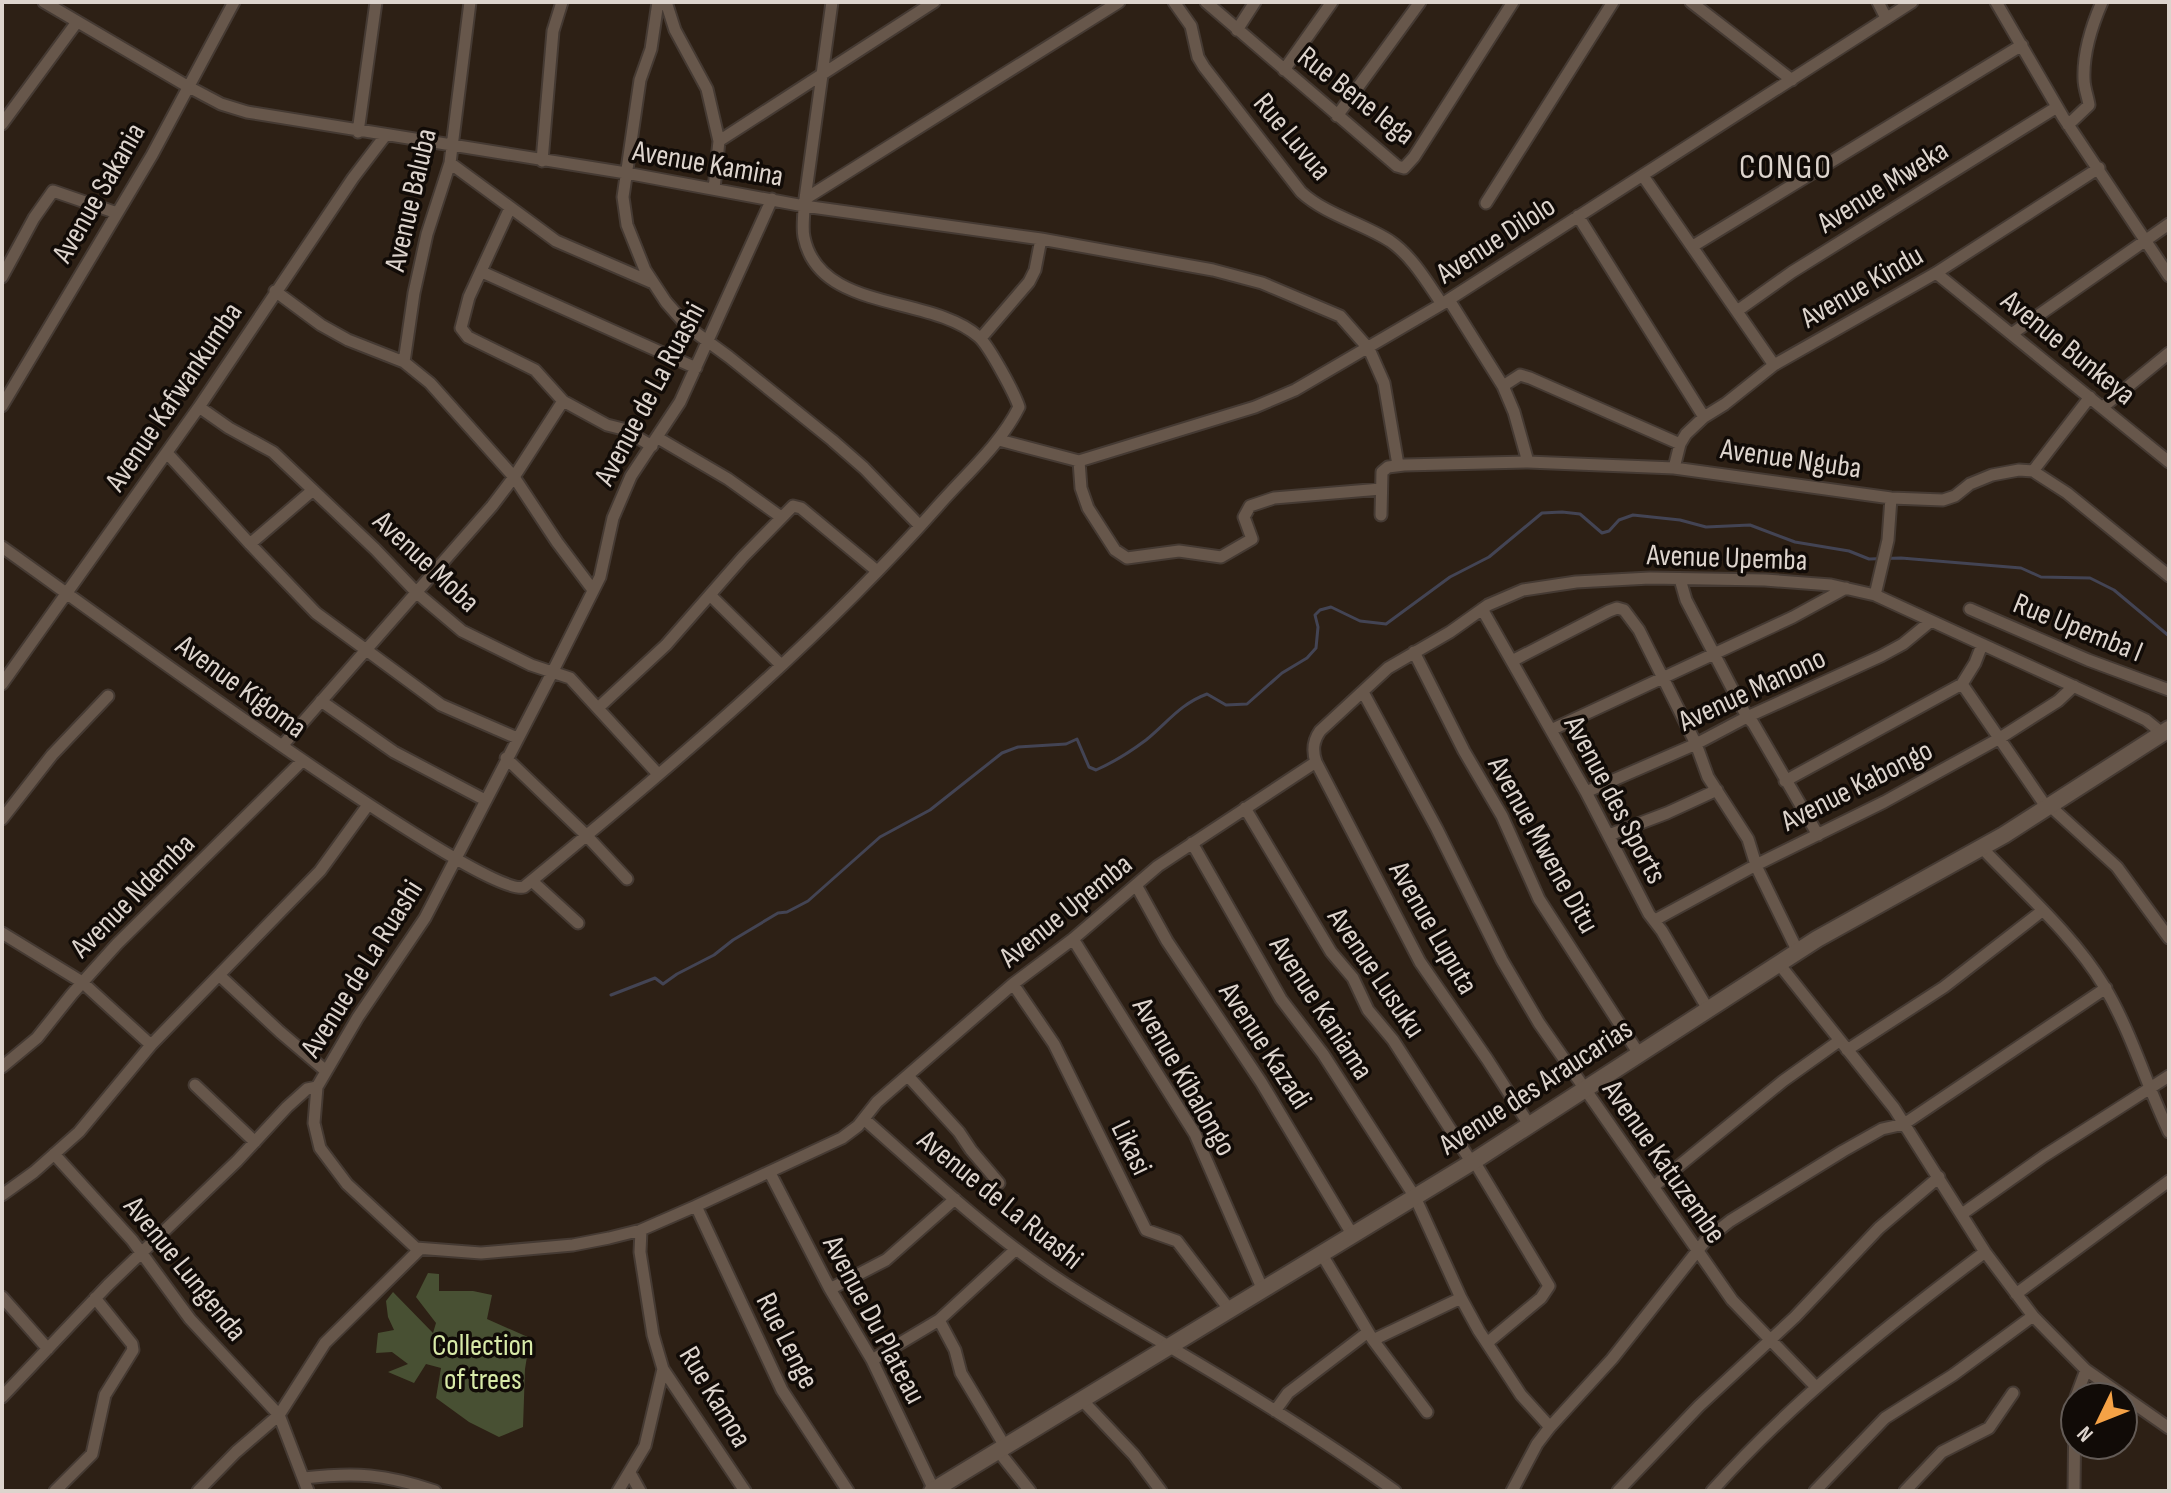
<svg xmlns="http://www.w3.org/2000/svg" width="2171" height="1493" font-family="'Sofia Sans Condensed',sans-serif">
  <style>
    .green { fill: #485033 }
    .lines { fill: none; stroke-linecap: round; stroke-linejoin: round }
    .stream { stroke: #434454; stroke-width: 3 }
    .street-casing { stroke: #453a33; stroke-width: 15 }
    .secondary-casing { stroke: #453a33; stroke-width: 20 }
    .street { stroke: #67574b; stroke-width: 11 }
    .secondary { stroke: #67574b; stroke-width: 16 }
    .labels { text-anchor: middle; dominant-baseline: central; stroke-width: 7; stroke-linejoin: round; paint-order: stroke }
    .street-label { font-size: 30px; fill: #ddd4cd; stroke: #110b07 }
    .park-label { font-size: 30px; fill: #d8eaa8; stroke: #110b07 }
    .quarter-label { font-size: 34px; letter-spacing: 2px; fill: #ddd4cd; stroke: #110b07 }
  </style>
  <rect width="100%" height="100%" fill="#2d2015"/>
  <path class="green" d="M428,1273L439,1274V1291H473L492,1295L487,1319L530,1338L525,1369L523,1427L499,1437L469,1422L436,1398L441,1368L426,1364L414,1383L388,1372L408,1364L392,1352L376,1353L378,1333L394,1330L388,1317L386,1301L393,1292L433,1333L436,1323L416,1297Z"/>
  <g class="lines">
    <path class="stream" d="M611,995L655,978L663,984L677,974L714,955L733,940L778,913L787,912L808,901L880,837L930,810L1002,753L1018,747L1066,744L1077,739L1089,767L1096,770C1114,762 1130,752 1146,740C1168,722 1180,704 1207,694L1226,705L1247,704L1282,673L1307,658L1316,648L1318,627L1315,615L1320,610L1331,607L1360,621L1386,624L1450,577L1489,557L1542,513L1562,512L1580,514L1602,533L1609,531L1619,520L1633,515L1680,520L1706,527L1750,525L1795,542L1849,551L1869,559L1901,558L2021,568L2041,577L2090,578L2114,590L2169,636"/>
    <defs>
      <path id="street" d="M44,2L187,86L221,104L247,112L626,173L804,206L1041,239L1213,270L1262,283L1340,316L1369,349L1384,383L1398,465
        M658,2L651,49L640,80L623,197L627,225L645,270L666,302L688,327L729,357L832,440L864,468L920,526
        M666,2L675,30L707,89L719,141
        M1174,2L1191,26L1198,57L1204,67L1301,192C1326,215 1362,223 1390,241C1412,256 1427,282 1442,304
        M1206,2L1397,166L1404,168L1414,157L1513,2
        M1691,2L1792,80
        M1878,2L1886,18
        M1996,2L2063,117L2169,276
        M1237,30L1255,2
        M1284,70L1332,2
        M1337,116L1420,2
        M2,124L77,22
        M2068,125L2089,105C2088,97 2084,88 2084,79C2083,55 2092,25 2102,2
        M358,132L376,2
        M542,161L553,31L562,2
        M450,163L556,241L651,282
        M1643,176L1774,365
        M714,189L719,141L934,2
        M772,199L680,402L631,476L613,518L600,577L553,671L425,918L358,1017L317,1087L314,1123L320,1148L347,1184L416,1248L481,1253L573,1245L609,1238L641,1230L696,1206L842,1138L858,1126L877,1102L1013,984L1073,939L1158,866L1316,762
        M805,199L1119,2
        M1486,203L1613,2
        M510,208L469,297L461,328L468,337L535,370L563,401L607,425L623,429L652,446
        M1578,216L1704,417
        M1693,246L2022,45
        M482,272L696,368
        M1936,273L2169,462
        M2,277L34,218L53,191L117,213
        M275,291L321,325L348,340L404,362L430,383L514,477L557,542L593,590
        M1449,300L1503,386L1514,412L1528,462
        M1737,311L1792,272L2057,107
        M2013,333L2169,224
        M981,338L1029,282L1035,270L1041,239
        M404,362L414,293L427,234L450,163L470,2
        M1503,386L1520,375L1530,378L1680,444
        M2,406L152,155L234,2
        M199,407L229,428L273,452L375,549L417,593L462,631L531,665L570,678L658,774
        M2103,407L2169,353
        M658,438L728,479L781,517
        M999,440L1079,461
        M167,453L250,544L313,490
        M1079,461L1255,407L1295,390L1442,304L1912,2
        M1079,461L1081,488L1088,508L1115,550L1127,558L1179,551L1221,557L1252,539L1244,517L1250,506L1274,498L1381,489
        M1674,468L1680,444L1686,434L1704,417L1725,404L1774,365L1936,273L2099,168
        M2033,471L2090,397
        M1381,515L1382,472L1388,467L1404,465L1528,462L1674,468L1891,498L1943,500L1955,496L1970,484L1992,475L2019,470L2033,471L2067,493L2169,576
        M250,544L316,613L441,705L517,738
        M2,547C64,590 483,901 524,887C667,770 816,644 938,506C966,474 1000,445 1019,407C1015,394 989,346 979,337C931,294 819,313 804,237C802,228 804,216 804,206L832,2
        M1680,579L1686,600L1747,717L1753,723L1818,835
        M1875,595L1888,540L1891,498
        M711,596L780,664
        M1482,609L1586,792L1649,914L1662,931L1709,1011
        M1970,609L2088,660L2169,690
        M1414,652L1464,751L1502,816L1539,899L1639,1054
        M1512,661L1609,611L1617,608L1624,610L1639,630L1696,744L1708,777L1748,839L1757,868L1798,952
        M2,684L199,407L353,178L385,136
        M1962,684L2047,808
        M1363,692L1437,829L1502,960L1539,1023L1732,1300L1816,1387
        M321,701L394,752L485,800
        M598,708L666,645L743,557L793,506L801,508L877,571
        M1551,730L1793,617L1846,588
        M282,746L492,506L514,477L563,401
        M506,758L586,835L627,879
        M1785,781L1962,684L1975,663L1982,645
        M1586,792L1696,744L1747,717L1881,656L1903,644L1931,621
        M2050,806L2117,867L2169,938
        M1245,808L1331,952L1353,978L1368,1010L1393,1040L1472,1163
        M2,819L52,755L108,696
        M1609,835L1667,813L1717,790
        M1192,843L1281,999L1323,1054L1415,1197L1461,1298L1479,1331L1521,1395L1550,1427
        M1982,848C2021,889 2075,937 2104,986C2131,1031 2146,1084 2169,1132
        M532,881L578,923
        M1136,885L1167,941L1261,1082L1352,1234
        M1655,920L1756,865L1884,802L2000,738L2058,701L2074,686
        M2,933L82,982L151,1045
        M1073,939L1195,1134L1262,1288
        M1779,964L1894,1108L1985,1252L2033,1316L2086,1370L2169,1428
        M219,975L280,1032L326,1071
        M1013,984L1054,1044L1146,1230L1177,1241L1229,1309
        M1847,1050L1944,987L2042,911
        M2,1067L37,1038L72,994L117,944L302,761
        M908,1076L959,1132L971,1150L999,1183
        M195,1085L255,1142
        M864,1119C923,1171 981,1226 1046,1271C1086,1299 1128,1322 1170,1347C1247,1392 1323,1439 1395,1491
        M1530,1126L1487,1059L1420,962L1316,762C1312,750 1313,741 1320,731L1388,668L1450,632L1488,605L1523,590L1576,582L1650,578L1765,580L1831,585L1875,595L2123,709L2146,720L2162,733
        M54,1154L132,1240L190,1319L279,1415L236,1452L198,1491
        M1474,1161L1549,1286L1541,1298L1487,1343
        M770,1173L830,1289L872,1360L934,1490
        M1653,1187L1783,1081L1839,1041
        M2,1195L34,1172L79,1132L151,1045L320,871L368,805
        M696,1206L782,1390L848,1491
        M1962,1214L2044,1156L2169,1076
        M641,1230L640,1252L653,1335L663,1369L745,1491
        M1321,1253L1373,1340L1427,1412
        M830,1289L886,1260L955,1199
        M2016,1294L2169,1181
        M2,1297L48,1349
        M939,1320L955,1350L961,1373L1006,1448
        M1373,1340L1461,1298
        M872,1360L939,1320L1016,1249
        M2,1397L108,1285L237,1161L287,1107L307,1089L317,1087
        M2076,1397L2086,1370
        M1082,1400L1134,1455L1161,1491
        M1275,1411L1288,1393L1368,1332
        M999,1452L1030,1491
        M630,1473L640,1491
        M304,1478C356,1472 385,1474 435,1491
        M55,1491L92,1454L105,1395L133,1350L132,1344L95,1298
        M308,1491L279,1415L325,1343L419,1250
        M618,1491L645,1446L663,1369
        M1512,1491L1537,1444L1550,1427L1612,1359L1706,1240L1730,1221L1843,1151L1882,1129L1904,1124L2106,988
        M1618,1491L1699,1406L1795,1317L1879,1228L1939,1177
        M1712,1491C1793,1400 1888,1325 1985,1252
        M1815,1491L1885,1418L1953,1375L2033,1316
        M1905,1491L1942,1452L1989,1428L2013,1393
        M2074,1491L2075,1402"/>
      <path id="secondary" d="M932,1491L1474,1161L1817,939L2004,835L2169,729"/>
    </defs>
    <use href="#street" class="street-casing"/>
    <use href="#secondary" class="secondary-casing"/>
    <use href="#street" class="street"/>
    <use href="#secondary" class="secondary"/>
  </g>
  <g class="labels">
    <g class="street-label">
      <text transform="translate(1356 96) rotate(38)">Rue Bene lega</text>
      <text transform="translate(1292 137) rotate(50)">Rue Luvua</text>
      <text transform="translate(708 164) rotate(10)">Avenue Kamina</text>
      <text transform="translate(1883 187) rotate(-32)">Avenue Mweka</text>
      <text transform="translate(99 193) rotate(-60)">Avenue Sakania</text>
      <text transform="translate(411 200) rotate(-77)">Avenue Baluba</text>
      <text transform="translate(1496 240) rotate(-33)">Avenue Dilolo</text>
      <text transform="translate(1862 287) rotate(-30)">Avenue Kindu</text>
      <text transform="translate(2068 348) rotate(39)">Avenue Bunkeya</text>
      <text transform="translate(650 394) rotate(-62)">Avenue de La Ruashi</text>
      <text transform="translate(174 397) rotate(-56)">Avenue Kafwankumba</text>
      <text transform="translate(1791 459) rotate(8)">Avenue Nguba</text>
      <text transform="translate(1727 558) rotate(2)">Avenue Upemba</text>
      <text transform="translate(426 562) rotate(43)">Avenue Moba</text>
      <text transform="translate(2078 628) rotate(22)">Rue Upemba I</text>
      <text transform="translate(241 687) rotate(36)">Avenue Kigoma</text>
      <text transform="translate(1752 690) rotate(-25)">Avenue Manono</text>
      <text transform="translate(1857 786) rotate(-27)">Avenue Kabongo</text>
      <text transform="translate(1615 800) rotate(62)">Avenue des Sports</text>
      <text transform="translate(1543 845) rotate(61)">Avenue Mwene Ditu</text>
      <text transform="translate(133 896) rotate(-45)">Avenue Ndemba</text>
      <text transform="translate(1066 911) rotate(-39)">Avenue Upemba</text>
      <text transform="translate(1433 928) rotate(60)">Avenue Luputa</text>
      <text transform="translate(362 969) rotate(-58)">Avenue de La Ruashi</text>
      <text transform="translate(1376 973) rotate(56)">Avenue Lusuku</text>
      <text transform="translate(1321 1008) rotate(57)">Avenue Kaniama</text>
      <text transform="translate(1265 1046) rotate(57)">Avenue Kazadi</text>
      <text transform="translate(1184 1077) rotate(60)">Avenue Kibalongo</text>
      <text transform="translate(1536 1087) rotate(-33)">Avenue des Araucarias</text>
      <text transform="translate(1131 1148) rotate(64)">Likasi</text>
      <text transform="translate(1664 1162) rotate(55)">Avenue Katuzembe</text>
      <text transform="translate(1000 1200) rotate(39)">Avenue de La Ruashi</text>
      <text transform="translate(185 1269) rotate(51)">Avenue Lungenda</text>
      <text transform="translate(874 1320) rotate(62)">Avenue Du Plateau</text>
      <text transform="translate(787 1341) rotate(63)">Rue Lenge</text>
      <text transform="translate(715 1397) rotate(59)">Rue Kamoa</text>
    </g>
    <g class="park-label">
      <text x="483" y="1346">Collection<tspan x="483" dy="34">of trees</tspan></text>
    </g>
    <g class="quarter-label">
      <text x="1786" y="167">CONGO</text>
    </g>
  </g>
  <rect width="2171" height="1493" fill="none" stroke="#ddd4cd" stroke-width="8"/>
  <g transform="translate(2099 1421) rotate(227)"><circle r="38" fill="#110b07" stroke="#635b56" stroke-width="2"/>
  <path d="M0-6L14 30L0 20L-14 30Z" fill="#f5a246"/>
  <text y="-12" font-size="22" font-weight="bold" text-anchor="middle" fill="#ddd4cd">N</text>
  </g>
</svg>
